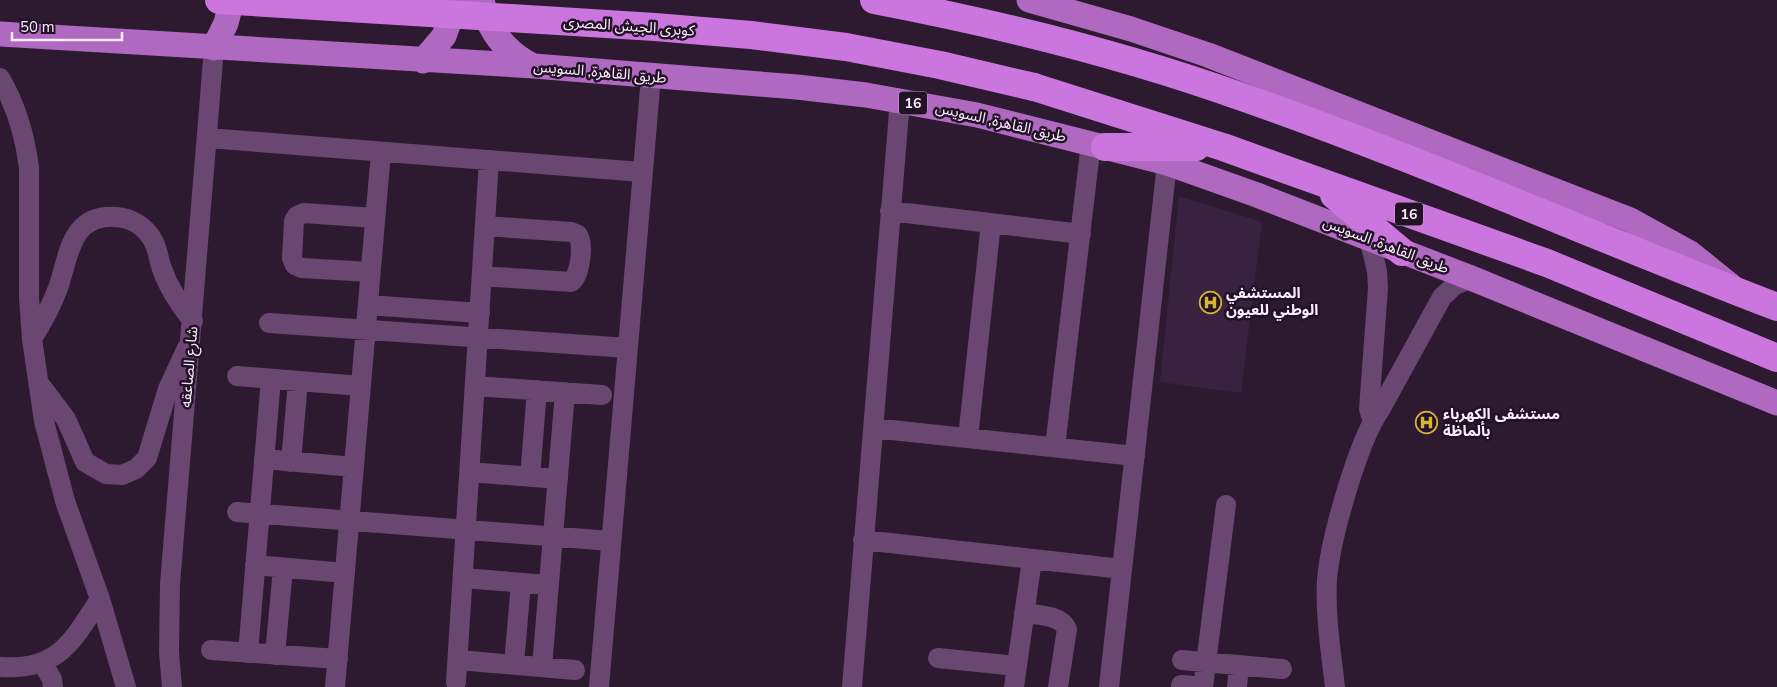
<svg xmlns="http://www.w3.org/2000/svg" width="1777" height="687" font-family="'Nunito Sans','Noto Sans Arabic',sans-serif">
  <style>
    .built { fill: #39223f }
    .lines { fill: none; stroke-linecap: round; stroke-linejoin: round }
    .minor { stroke: #694771; stroke-width: 20 }
    .major { stroke: #af69c0; stroke-width: 25 }
    .highway { stroke: #cb76df; stroke-width: 28 }
    .highway-bridge { stroke: #cb76df; stroke-width: 28 }
    .labels { text-anchor: middle; dominant-baseline: central; stroke-width: 5; stroke-linejoin: round; paint-order: stroke }
    .shield { fill: #231127; stroke: #baabbd; stroke-width: 1 }
    .shield-label { font-size: 14px; font-weight: bold; fill: #faedfd }
    .street-label { font-size: 15px; fill: #faedfd; stroke: #231127 }
    .poi-label { font-size: 15px; font-weight: bold; fill: #faedfd; stroke: #231127; text-anchor: start }
  </style>
  <rect width="100%" height="100%" fill="#2d1a31"/>
  <path class="built" d="M1179,196L1262,222L1241,393L1160,382Z"/>
  <g class="lines">
    <path class="minor" d="M0,78C17,107 25,135 29,168V298L32,339L44,421L65,501L100,599L126,687
      M208,138L642,172
      M890,211L1081,234
      M1369,238L1377,271L1378,288L1369,409L1372,419
      M370,272L302,268L295,265L292,258L294,221L297,216L304,213L375,218
      M482,276L571,282C580,277 584,244 578,235L571,232L485,226
      M368,305L480,313
      M269,323L628,348
      M32,339C42,323 51,307 58,288C69,257 70,213 116,217C130,218 143,225 151,237C158,247 158,258 162,269C169,289 180,305 193,321
      M237,376L361,386
      M38,382L66,419L85,462L106,474L122,475L136,469L147,458L168,389L187,348
      M475,386L602,395
      M873,428L1135,456
      M968,438L991,223
      M1055,447L1091,143
      M264,459L354,467
      M291,462L298,381
      M470,472L558,479
      M530,477L537,390
      M237,512L611,541
      M863,540L1122,569
      M255,565L345,573
      M463,578L549,585
      M1024,613C1038,615 1061,615 1067,629L1058,687
      M211,650L338,659
      M248,653L271,379
      M275,655L283,568
      M938,658L1017,666
      M458,660L575,670
      M1182,660L1282,669
      M42,663L52,679L53,687
      M514,664L521,583
      M0,667C58,671 72,642 100,599
      M542,667L565,392
      M456,682L489,160
      M1181,685L1202,687
      M172,687L169,652L170,584L214,48
      M335,687L381,152
      M599,687L651,77
      M852,687L900,100
      M1014,687L1032,559
      M1109,687L1167,163
      M1203,687L1226,505
      M1237,687L1239,665
      M1335,687C1331,652 1325,615 1327,580C1330,540 1358,441 1380,410L1442,297L1455,285L1471,278"/>
    <path class="major" d="M482,0C488,31 505,52 533,66
      M1029,0L1131,29L1208,55L1630,220L1690,253L1731,286
      M0,34L534,66L797,87L866,95L977,115L1167,163L1257,195L1471,278L1777,403
      M214,48L226,23L232,0
      M423,61L444,36L457,0"/>
    <path class="highway" d="M874,0C1000,24 1125,55 1245,98C1425,161 1599,239 1777,307
      M1034,87L1223,147L1547,263L1777,358
      M1105,147H1196
      M1334,195L1402,252"/>
    <path class="highway-bridge" d="M219,0L655,27L751,35L846,47L940,65L1034,87"/>
  </g>
  <defs>
    <symbol id="hospital-ring" viewBox="-11 -11 22 22"><circle r="9.5" fill="#231127" stroke="#d5b534" stroke-width="1.5"/><path d="M-5-5h3v3.5h4V-5h3V5h-3V1.5h-4V5h-3Z" fill="#d5b534"/></symbol>
  </defs>
  <g fill-rule="evenodd">
    <use href="#hospital-ring" x="1198" y="290" width="25" height="25"/>
    <use href="#hospital-ring" x="1414" y="410" width="25" height="25"/>
  </g>
  <g class="labels">
    <g class="shield">
      <rect x="899" y="91.5" width="28" height="23" rx="4"/>
      <rect x="1395" y="202.5" width="28" height="23" rx="4"/>
    </g>
    <g class="shield-label">
      <text x="913" y="103">16</text>
      <text x="1409" y="214">16</text>
    </g>
    <g class="street-label">
      <text transform="translate(629 26) rotate(4)">كوبرى الجيش المصرى</text>
      <text transform="translate(600 72) rotate(5)">طريق القاهرة, السويس</text>
      <text transform="translate(1001 122) rotate(13)">طريق القاهرة, السويس</text>
      <text transform="translate(1386 245) rotate(21)">طريق القاهرة, السويس</text>
      <text transform="translate(189 367) rotate(-85)">شارع الصاعقه</text>
    </g>
    <g class="poi-label">
      <text x="1226" y="293">المستشفي<tspan x="1226" dy="17">الوطني للعيون</tspan></text>
      <text x="1443" y="414">مستشفى الكهرباء<tspan x="1443" dy="17">بألماظة</tspan></text>
    </g>
  </g>
  <path d="M12 32v8h110v-8" fill="none" stroke="#faedfd" stroke-width="2.5"/>
  <text x="20" y="32" font-size="15" fill="#faedfd" stroke="#231127" stroke-width="4" paint-order="stroke">50 m</text>
</svg>
